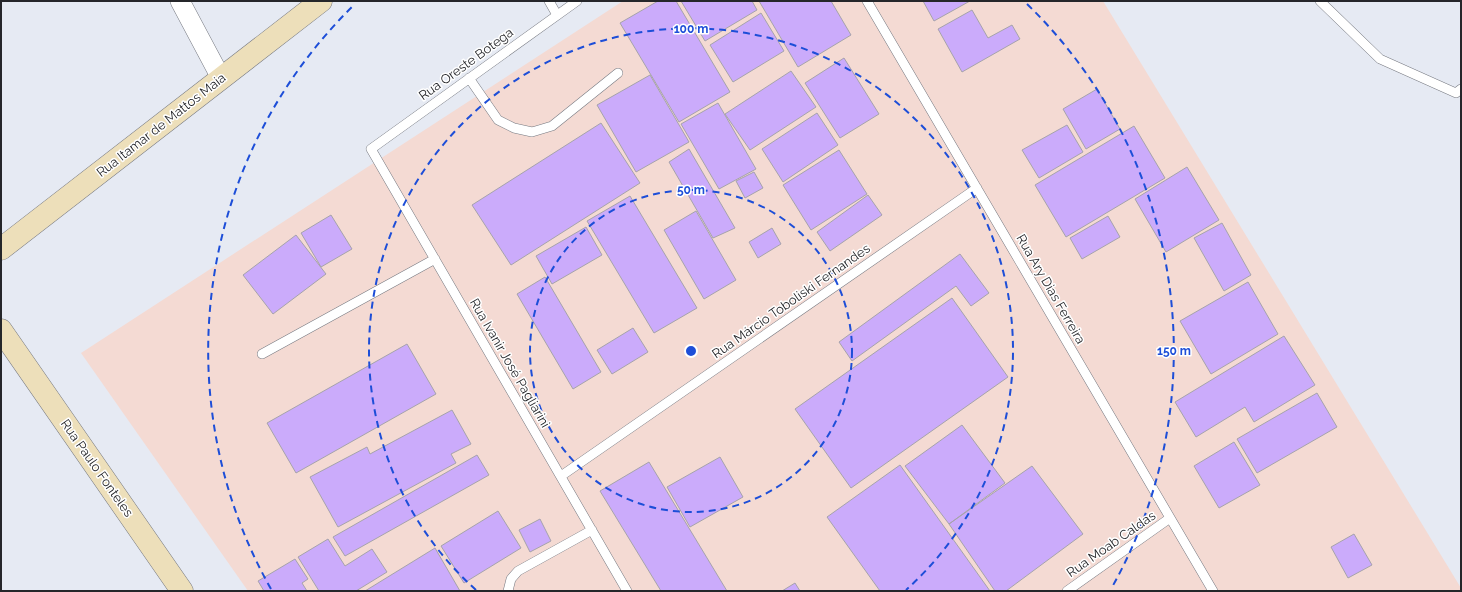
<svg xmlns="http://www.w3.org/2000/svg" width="1462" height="592" font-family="Raleway,sans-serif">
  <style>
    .industrial { fill: #f4dad3 }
    .building { fill: #cbabfb; stroke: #a6a3ab }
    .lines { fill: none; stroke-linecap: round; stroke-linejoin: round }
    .lane-casing { stroke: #767981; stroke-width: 10 }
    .street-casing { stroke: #767981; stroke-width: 20 }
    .secondary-casing { stroke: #767981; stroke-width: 23 }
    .lane { stroke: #fff; stroke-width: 9 }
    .street { stroke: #fff; stroke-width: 19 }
    .secondary { stroke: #eddfba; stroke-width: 22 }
    .ring { fill: none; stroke: #1d4ed8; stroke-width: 2; stroke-dasharray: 7 5 }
    .labels { text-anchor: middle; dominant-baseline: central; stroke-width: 3; stroke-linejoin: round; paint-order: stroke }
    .street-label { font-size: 13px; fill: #25262a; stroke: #fff }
    .centre { fill: #1d4ed8; stroke: #fff; stroke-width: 2 }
    .ring-label { font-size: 12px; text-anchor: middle; font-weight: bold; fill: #1d4ed8; stroke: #fff; stroke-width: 3; stroke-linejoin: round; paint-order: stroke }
  </style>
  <rect width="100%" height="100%" fill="#e6eaf3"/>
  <path class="industrial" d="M623,1H1103L1461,588V591H248L81,353Z"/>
  <path class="building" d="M658,1H676L730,92L679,122L620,23Z
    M681,1H752L757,10L705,41Z
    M759,1H831L851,35L798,67Z
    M923,1H970L934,21Z
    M972,10L988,38L1012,25L1020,39L962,72L938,29Z
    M761,13L784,51L733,82L710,45Z
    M844,58L879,114L840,138L805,83Z
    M791,71L816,107L750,150L725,114Z
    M650,75L689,142L636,172L597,105Z
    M1097,89L1120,129L1086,149L1063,109Z
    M718,103L756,169L719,189L681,124Z
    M817,113L838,145L783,182L762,149Z
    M601,123L640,183L511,265L472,205Z
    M1067,125L1083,152L1039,178L1022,150Z
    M1134,126L1165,178L1066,237L1035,185Z
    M689,149L735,228L713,238L669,162Z
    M839,150L867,194L811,230L783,185Z
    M1187,167L1219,220L1166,252L1135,199Z
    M754,172L763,188L745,198L736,181Z
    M868,195L882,215L830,251L817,232Z
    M630,196L697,308L654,333L587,221Z
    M696,211L736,280L704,299L664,230Z
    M331,215L352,249L321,267L301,233Z
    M1108,216L1120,237L1082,259L1070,238Z
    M1222,223L1251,275L1224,291L1194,238Z
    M586,227L602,255L552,284L536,256Z
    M772,228L781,244L758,258L749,242Z
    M296,235L326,274L273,314L243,275Z
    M960,254L989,293L971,306L956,286L852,361L839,342Z
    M545,277L601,372L573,389L517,294Z
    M1248,282L1278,334L1211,374L1180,321Z
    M952,298L1008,377L851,488L795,409Z
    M633,328L648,352L612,374L597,350Z
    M1284,336L1315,385L1254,422L1245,407L1196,437L1175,402Z
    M407,344L436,394L296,473L267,423Z
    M1317,393L1337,427L1257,473L1237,439Z
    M452,410L471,444L451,454L456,463L338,527L310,477L367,447L370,454Z
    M962,425L1005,483L949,524L905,466Z
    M1234,442L1260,485L1219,508L1194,466Z
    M477,455L489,475L345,556L333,537Z
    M720,457L743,497L690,527L667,487Z
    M649,462L727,591H661L600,491Z
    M900,465L990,591H880L827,517Z
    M1032,466L1083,534L1006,591H995L949,524Z
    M498,511L521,548L464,583L441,546Z
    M540,519L551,541L530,552L519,530Z
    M1354,534L1372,565L1348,578L1331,547Z
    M328,539L345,566L372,549L387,572L356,591H319L298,557Z
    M435,548L460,591H365Z
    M295,559L308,579L302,583L307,591H264L258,581Z
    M795,583L800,591H782Z"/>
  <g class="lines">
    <defs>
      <path id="lane" d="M549,1L557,15
        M577,1L371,149L627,591
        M867,1L1213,591
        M1320,1L1380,59L1456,93L1461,89
        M469,78L498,120L514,128L532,132L552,126L618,73
        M262,354L435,259
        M561,476L977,188
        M508,591L511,579L518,571L592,530
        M1067,591L1170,518"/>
      <path id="street" d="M180,1L221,78"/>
      <path id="secondary" d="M1,249L321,1
        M1,330L182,591"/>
    </defs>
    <use href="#lane" class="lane-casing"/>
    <use href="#street" class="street-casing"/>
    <use href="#secondary" class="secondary-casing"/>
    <use href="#lane" class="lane"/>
    <use href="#street" class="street"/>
    <use href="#secondary" class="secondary"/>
  </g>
  <g class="ring">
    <circle cx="691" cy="351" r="161"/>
    <path d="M476 590A322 322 0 1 1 906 590"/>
    <path d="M271 589A483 483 0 0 1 355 4M1027 4A483 483 0 0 1 1111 589"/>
  </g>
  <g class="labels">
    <g class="street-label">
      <text transform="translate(466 64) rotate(-36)">Rua Oreste Botega</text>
      <text transform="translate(161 125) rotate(-38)">Rua Itamar de Mattos Maia</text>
      <text transform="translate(1051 289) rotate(60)">Rua Ary Dias Ferreira</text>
      <text transform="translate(791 301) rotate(-35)">Rua Márcio Toboliski Fernandes</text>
      <text transform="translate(510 363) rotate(60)">Rua Ivanir José Pagliarini</text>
      <text transform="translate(97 468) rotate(55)">Rua Paulo Fonteles</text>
      <text transform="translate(1111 544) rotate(-35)">Rua Moab Caldas</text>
    </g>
  </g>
  <circle cx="691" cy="351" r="6" class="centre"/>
  <g class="ring-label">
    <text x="691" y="33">100 m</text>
    <text x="691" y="194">50 m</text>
    <text x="1174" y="355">150 m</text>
  </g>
  <rect width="1462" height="592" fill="none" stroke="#25262a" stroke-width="4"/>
</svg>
